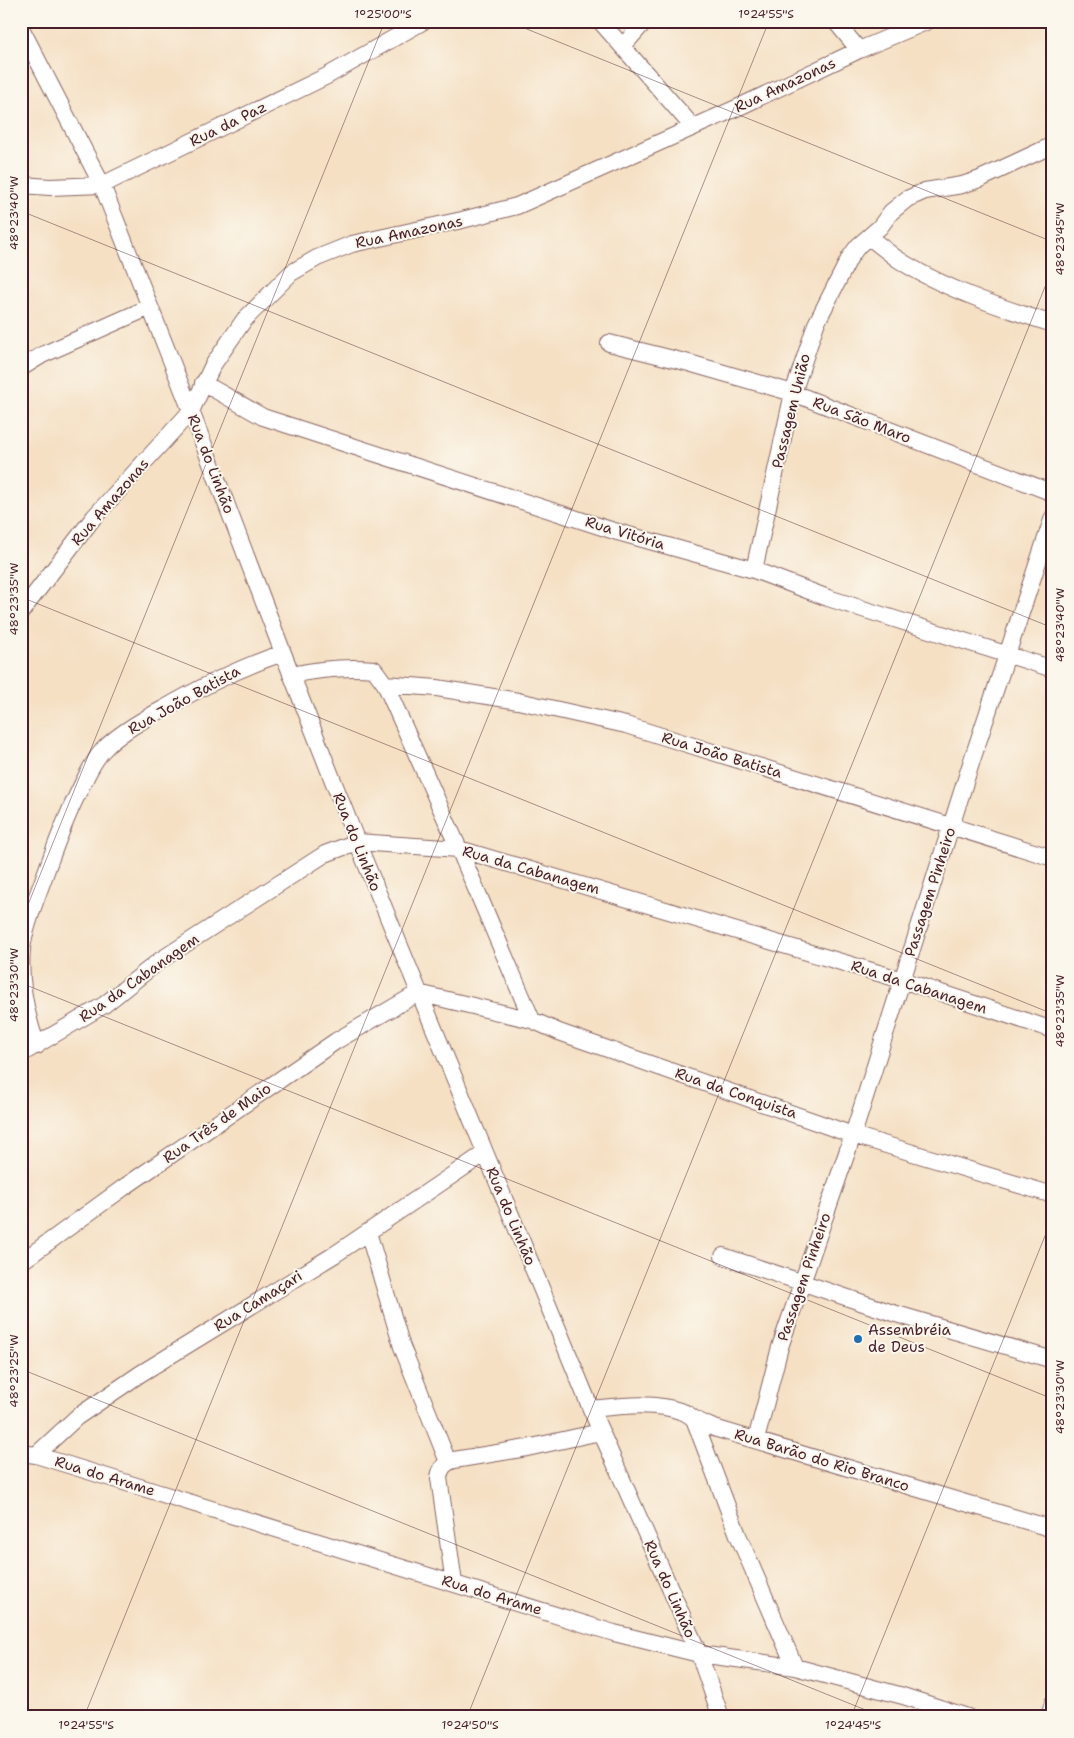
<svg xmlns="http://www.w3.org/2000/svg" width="1074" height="1738" font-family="'Shantell Sans',sans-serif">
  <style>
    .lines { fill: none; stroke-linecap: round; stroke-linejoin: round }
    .street-casing { stroke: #866361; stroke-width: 18 }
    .street { stroke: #fff; stroke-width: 16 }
    .ticks { fill: none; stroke: #4a1f2b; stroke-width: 1; stroke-opacity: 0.45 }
    .poi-dot { fill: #1f6fb2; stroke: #fbf7ec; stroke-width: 2 }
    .labels { text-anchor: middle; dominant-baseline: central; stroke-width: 4; stroke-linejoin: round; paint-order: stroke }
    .street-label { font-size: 15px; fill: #4a1f2b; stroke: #fbf7ec }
    .poi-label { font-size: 15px; fill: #4a1f2b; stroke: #fbf7ec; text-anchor: start }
    .neatline { fill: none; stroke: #4a1f2b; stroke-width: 2 }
    .ticks-label { font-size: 12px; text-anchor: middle; fill: #4a1f2b }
  </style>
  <rect width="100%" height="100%" fill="#fbf7ec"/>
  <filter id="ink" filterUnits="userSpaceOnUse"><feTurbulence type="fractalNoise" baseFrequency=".02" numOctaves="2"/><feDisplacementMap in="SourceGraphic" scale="10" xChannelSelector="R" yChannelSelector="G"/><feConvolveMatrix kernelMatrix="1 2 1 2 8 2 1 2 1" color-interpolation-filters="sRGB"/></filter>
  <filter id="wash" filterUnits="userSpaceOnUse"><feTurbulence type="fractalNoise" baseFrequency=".0096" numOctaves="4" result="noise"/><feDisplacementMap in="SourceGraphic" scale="20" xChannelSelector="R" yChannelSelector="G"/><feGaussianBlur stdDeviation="1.12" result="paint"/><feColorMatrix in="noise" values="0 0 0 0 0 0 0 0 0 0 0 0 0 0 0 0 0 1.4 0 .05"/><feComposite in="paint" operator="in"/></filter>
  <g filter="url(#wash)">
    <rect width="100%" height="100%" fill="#f5e0c4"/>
  </g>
  <g filter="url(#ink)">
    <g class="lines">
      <defs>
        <path id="street" d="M600,21L693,127
          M835,21L859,50
          M21,28L102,185L191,411L283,653L357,842L591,1409L699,1654L721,1717
          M623,46L645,21
          M21,185L50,187L102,185L327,76L424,21
          M869,237C878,244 887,251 896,258C941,288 1002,308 1053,324
          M609,343L689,363L793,393L1053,493
          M21,368L42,355L150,307
          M203,383L263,417L614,531L754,570L828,598L1053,669
          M754,570L793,393L816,324L850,257L858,246L880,227L891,212L907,199L925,191L962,185L980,179L1053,145
          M21,612L94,517L191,411L213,365L244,320L291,273L317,258L352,244L462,220L517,206L741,106L859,50L928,21
          M291,675C320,669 345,666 374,669L385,684L459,849L532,1020
          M385,684L437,688L518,701L626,725L1053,858
          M37,1046C26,1015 19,982 22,949C25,926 35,902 43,880C54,849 65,819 80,789C87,775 93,761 103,750C119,733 142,720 163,709C201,687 241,667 283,653
          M21,1054L104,1005L159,961L325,854L357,842L459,849L902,980L1053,1030
          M368,1232L402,1347L448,1462
          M723,1256L893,1313L1053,1360
          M21,1262L123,1188L336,1041L418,993L532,1020L559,1032L853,1135L1053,1195
          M591,1409C620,1406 655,1401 683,1412C687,1413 690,1416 693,1418C699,1422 707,1425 714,1428L1053,1529
          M694,1419L738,1535L795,1667
          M756,1440L780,1347L853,1135L973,757L1053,517
          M21,1453L36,1455L614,1633L699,1654L795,1667L903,1696L968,1717
          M36,1455L77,1417L140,1374L334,1255L485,1153
          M454,1583L439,1478C440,1468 445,1463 454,1460L527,1448L600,1432
          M1049,1717L1053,1703"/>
      </defs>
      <use href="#street" class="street-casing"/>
      <use href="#street" class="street"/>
    </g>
  </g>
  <path class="ticks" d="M507,21L1053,242M21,211L1053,628M21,597L1053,1014M21,922L385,21M21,983L1053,1399M21,1369L883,1717M84,1717L769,21M467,1717L1053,267M851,1717L1053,1216"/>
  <circle class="poi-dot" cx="858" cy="1339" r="5"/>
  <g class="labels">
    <g class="street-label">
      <text transform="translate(785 85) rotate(-25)">Rua Amazonas</text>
      <text transform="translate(228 124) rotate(-26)">Rua da Paz</text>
      <text transform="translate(409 232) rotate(-12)">Rua Amazonas</text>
      <text transform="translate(791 411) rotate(-76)">Passagem União</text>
      <text transform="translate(862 420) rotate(21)">Rua São Maro</text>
      <text transform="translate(211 464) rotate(69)">Rua do Linhão</text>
      <text transform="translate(110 502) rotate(-49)">Rua Amazonas</text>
      <text transform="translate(625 533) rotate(17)">Rua Vitória</text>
      <text transform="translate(184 700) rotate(-29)">Rua João Batista</text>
      <text transform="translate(722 755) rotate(17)">Rua João Batista</text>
      <text transform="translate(357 842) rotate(68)">Rua do Linhão</text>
      <text transform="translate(531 870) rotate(16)">Rua da Cabanagem</text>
      <text transform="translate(930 892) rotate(-72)">Passagem Pinheiro</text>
      <text transform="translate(139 978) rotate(-35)">Rua da Cabanagem</text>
      <text transform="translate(919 987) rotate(18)">Rua da Cabanagem</text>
      <text transform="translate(736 1093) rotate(19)">Rua da Conquista</text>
      <text transform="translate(217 1123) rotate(-35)">Rua Três de Maio</text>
      <text transform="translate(511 1216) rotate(67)">Rua do Linhão</text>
      <text transform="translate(804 1277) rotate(-71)">Passagem Pinheiro</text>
      <text transform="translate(258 1301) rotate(-32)">Rua Camaçari</text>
      <text transform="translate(822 1460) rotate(17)">Rua Barão do Rio Branco</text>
      <text transform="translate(105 1476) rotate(17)">Rua do Arame</text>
      <text transform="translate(670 1589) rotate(66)">Rua do Linhão</text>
      <text transform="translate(492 1595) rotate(17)">Rua do Arame</text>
    </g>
    <g class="poi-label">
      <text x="868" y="1330">Assembréia<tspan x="868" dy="17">de Deus</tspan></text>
    </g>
  </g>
  <rect width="1074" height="1738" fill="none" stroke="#fbf7ec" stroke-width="55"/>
  <rect x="28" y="28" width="1018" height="1682" class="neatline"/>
  <g class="ticks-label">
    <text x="383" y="18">1°25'00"S</text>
    <text x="766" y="18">1°24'55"S</text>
    <text transform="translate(14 213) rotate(-90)" y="4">48°23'40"W</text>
    <text transform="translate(1060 239) rotate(-90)" y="4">48°23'45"W</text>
    <text transform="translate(14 599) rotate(-90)" y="4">48°23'35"W</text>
    <text transform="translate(1060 625) rotate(-90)" y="4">48°23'40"W</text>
    <text transform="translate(14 985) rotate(-90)" y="4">48°23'30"W</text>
    <text transform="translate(1060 1011) rotate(-90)" y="4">48°23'35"W</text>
    <text transform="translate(14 1371) rotate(-90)" y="4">48°23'25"W</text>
    <text transform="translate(1060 1397) rotate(-90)" y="4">48°23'30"W</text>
    <text x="86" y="1729">1°24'55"S</text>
    <text x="470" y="1729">1°24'50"S</text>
    <text x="853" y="1729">1°24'45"S</text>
  </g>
</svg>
